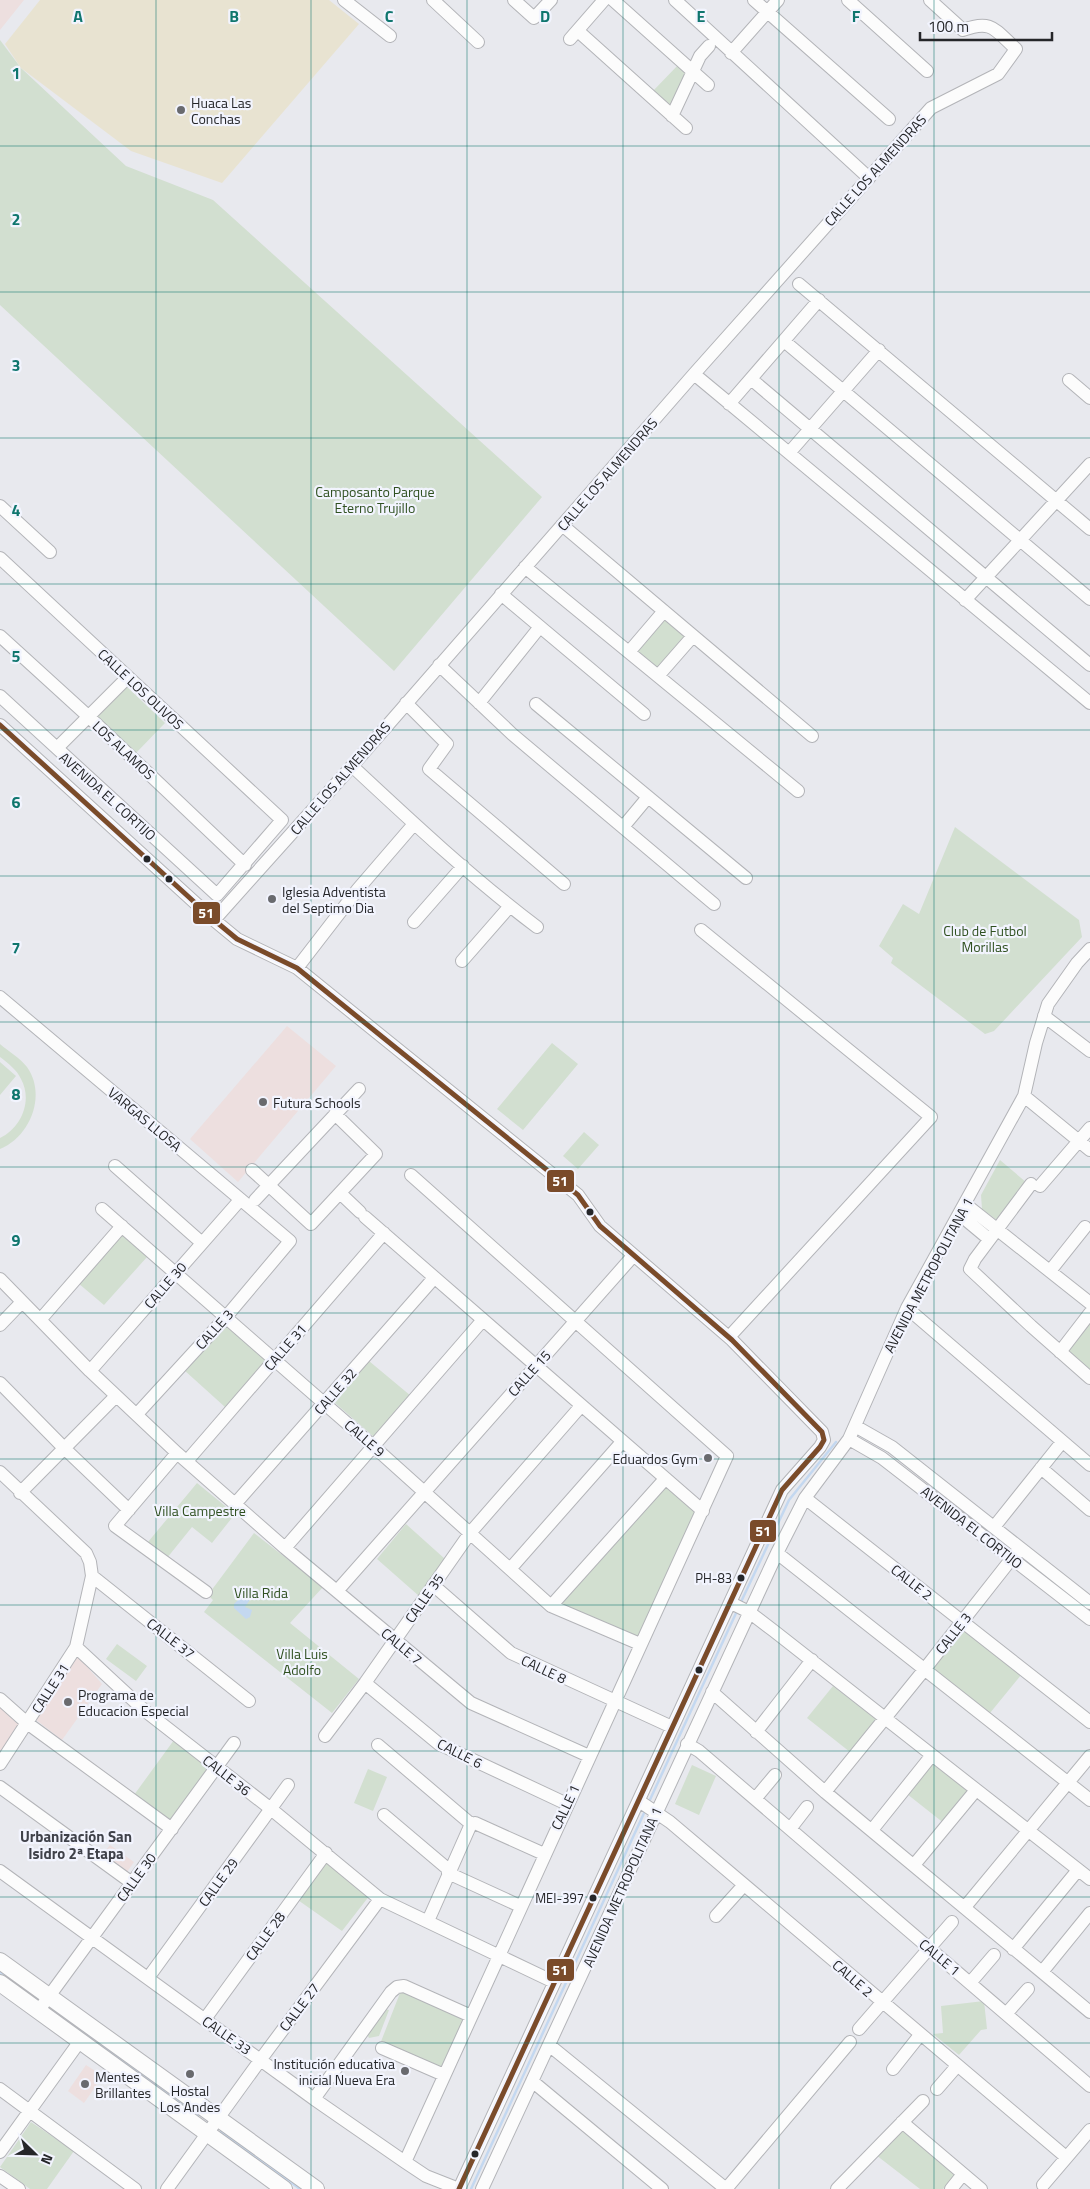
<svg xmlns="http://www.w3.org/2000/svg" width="1090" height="2189" font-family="'Titillium Web',sans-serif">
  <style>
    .education { fill: #eddfdf }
    .green { fill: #d2dfd0 }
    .sand { fill: #e8e3d1 }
    .water { fill: #c4d8f0 }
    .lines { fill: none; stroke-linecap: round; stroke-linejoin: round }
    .stream { stroke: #c4d8f0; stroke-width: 2.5 }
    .minor-casing { stroke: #b3b4b8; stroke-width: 14 }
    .major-casing { stroke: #b3b4b8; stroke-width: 18 }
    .minor { stroke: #fcfcfc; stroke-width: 12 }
    .major { stroke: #fcfcfc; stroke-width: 16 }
    .bus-1-casing { stroke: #f2f4fe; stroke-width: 9 }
    .bus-1 { stroke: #7a4b2a; stroke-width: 5 }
    .grid { fill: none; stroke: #0f766e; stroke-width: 1; stroke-opacity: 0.55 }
    .poi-dot { fill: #696a6e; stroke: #f2f4fe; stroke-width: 2 }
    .bus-dot { fill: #252629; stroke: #f2f4fe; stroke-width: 2 }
    .labels { text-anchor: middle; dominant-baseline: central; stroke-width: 4.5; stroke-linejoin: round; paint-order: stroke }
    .bus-label { font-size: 13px; fill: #252629; stroke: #f2f4fe; text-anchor: end }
    .poi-label { font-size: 14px; fill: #252629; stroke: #f2f4fe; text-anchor: start }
    .street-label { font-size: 14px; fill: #252629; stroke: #f2f4fe }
    .park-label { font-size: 14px; fill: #2f5020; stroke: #f2f4fe }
    .neighbourhood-label { font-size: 15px; font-weight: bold; fill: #3f4149; stroke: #f2f4fe }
    .grid-label { font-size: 16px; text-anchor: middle; font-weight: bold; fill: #0f766e; stroke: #f2f4fe; stroke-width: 4.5; stroke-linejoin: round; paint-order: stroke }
    .line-badge { stroke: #f2f4fe; stroke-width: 2 }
    .badge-label { font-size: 14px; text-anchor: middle; font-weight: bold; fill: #fff }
  </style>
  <rect width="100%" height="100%" fill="#e8e9ee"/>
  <path class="education" d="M0,0H24L0,30Z
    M287,1026L336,1066L238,1182L190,1139Z
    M77,1655L102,1684L62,1740L35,1719Z
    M0,1707L19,1725L0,1753Z
    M110,1845L134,1862L127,1872L103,1854Z
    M86,2065L103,2076L84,2103L68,2091Z"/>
  <path class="green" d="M0,40L21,68L126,166L213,200L542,497L394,671L0,305Z
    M679,64L689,73L671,110L652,92Z
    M665,616L688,636L658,672L634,651Z
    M125,685L165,723L136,753L96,717Z
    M955,827L1079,920L1082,937L994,1031L985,1034L891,963L893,958L879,946L903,904L919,914Z
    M552,1043L578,1064L523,1130L497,1109Z
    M0,1044C8,1051 20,1058 27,1067C47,1095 30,1137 0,1149V1138C21,1128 33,1101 21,1079C17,1070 8,1063 0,1057Z
    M0,1062L16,1076L0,1095Z
    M584,1132L599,1145L578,1169L563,1156Z
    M1000,1160L1027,1183L998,1221L982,1209L981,1195Z
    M121,1234L147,1257L104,1305L78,1283Z
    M1090,1320V1372L1066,1350Z
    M226,1324L267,1360L225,1407L184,1370Z
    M369,1361L411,1396L374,1437L334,1402Z
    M197,1483L235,1514L212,1543L192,1527L167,1558L148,1542Z
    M664,1485L698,1515L637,1640L560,1605Z
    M406,1524L445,1559L419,1596L377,1559Z
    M254,1533L323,1587L290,1623L359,1679L332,1713L204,1612L213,1600L208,1595Z
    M963,1628L1021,1675L990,1713L932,1668Z
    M117,1644L147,1666L136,1681L106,1659Z
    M833,1686L877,1720L850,1752L807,1718Z
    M174,1740L209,1767L169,1821L134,1795Z
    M931,1763L969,1792L945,1824L907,1794Z
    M692,1765L716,1776L699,1815L675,1804Z
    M368,1769L387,1777L373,1811L354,1803Z
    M325,1859L370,1895L342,1931L295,1898Z
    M402,1988L466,2016L442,2072L380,2044Z
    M984,2001L987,2029L981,2030L959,2055L933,2034L943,2033L941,2006Z
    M385,2009L389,2010L379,2036L369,2038L367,2034Z
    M31,2122L74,2151L47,2189H30L0,2167Z
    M902,2130L957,2174L943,2189H920L876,2155Z"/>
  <path class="sand" d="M40,0H329L359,24L222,183L131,151L21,68L5,44Z"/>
  <path class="water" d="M245,1593L251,1598L245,1607L252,1610L250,1617L246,1619L234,1608V1604Z"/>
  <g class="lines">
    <path class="stream" d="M740,1604L789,1500L836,1442
      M648,1804L737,1611
      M0,1972L31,1995
      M54,2010L198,2115
      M221,2132L300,2189
      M471,2189L645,1811"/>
    <defs>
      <path id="minor" d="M344,0L390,36
        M433,0L478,42
        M514,0L534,18L551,0
        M613,0L708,85
        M675,0L869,178
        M754,0L889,119
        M848,0L927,71
        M578,31L686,128
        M570,39L604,0
        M731,53L778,0
        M672,116L700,56L709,46
        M799,284L1090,529
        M784,341L1090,599
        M694,374L1090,703
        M751,379L1090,665
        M1069,380L1090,398
        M729,404L819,300
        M789,453L879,350
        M0,506L50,552
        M562,525L812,736
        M0,558L282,820L217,895L0,696
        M525,567L798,791
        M501,594L644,714
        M965,600L1090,464
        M0,636L89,717L245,865
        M629,652L664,611
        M439,665L512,734L714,904
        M658,676L693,636
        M406,703L447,744L429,769L564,884
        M479,703L539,628
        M536,704L746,878
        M0,725L214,920L237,939L297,968L578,1195L600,1226L732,1340L822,1432L824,1440L820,1447L782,1490L459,2189
        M57,748L128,677
        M352,766C412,822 472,878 537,927
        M623,827L648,797
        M214,920L352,766L694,374L931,108L998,74L1016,49C995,30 992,19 963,30L930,0
        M414,922L463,866
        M701,930L931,1117L729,1337
        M462,961L510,906
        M297,968L358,889L414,824
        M0,997L290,1241L226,1317L137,1414
        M1044,1016L1090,1051
        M1024,1096L1090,1150
        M115,1166L202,1243
        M252,1170L311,1224L376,1154L335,1114
        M1031,1184L975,1259L970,1269L1031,1326L1090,1378
        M1040,1186L1090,1128
        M340,1193L360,1212
        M255,1200L359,1089
        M965,1204L1090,1303
        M102,1209L373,1446L551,1606L640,1644
        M959,1214L989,1239
        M365,1217L703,1511
        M1050,1271L1085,1227
        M0,1279L90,1371L177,1453L285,1548L471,1703L589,1756
        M907,1308L1090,1465
        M40,1320L122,1226
        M0,1325L22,1302
        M1060,1352L1090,1313
        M90,1371L240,1200
        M0,1383L64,1448L129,1510
        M855,1426L892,1447L1090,1603
        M849,1439L882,1458L1090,1619
        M177,1453L115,1526L206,1592
        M187,1461L384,1233
        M1041,1468L1090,1510
        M0,1472L86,1553L90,1562L92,1576L76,1647L0,1764
        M20,1493L116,1396
        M805,1498L1090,1722
        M235,1504L434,1278
        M994,1527L1062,1442
        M285,1548L482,1321
        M777,1553L1090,1800
        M510,1569L622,1442
        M92,1576L249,1701
        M433,1585L511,1653L672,1727
        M337,1591L633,1256
        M731,1603L749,1612L774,1631L1090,1879
        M551,1606L665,1479
        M76,1647L144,1710L271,1809L380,1899L554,1982
        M365,1683L439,1744L567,1804
        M712,1692L825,1792L1090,2012
        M0,1699L27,1723L172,1829
        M756,1732L812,1660
        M325,1736L365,1683L470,1533L581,1406
        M687,1744L699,1751L1090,2086
        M378,1745L471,1824L475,1823L544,1854
        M0,1787L132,1883
        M825,1792L924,1670L1020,1548
        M755,1799L775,1775
        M639,1801L670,1822L1066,2157
        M384,1815L449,1870
        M790,1829L807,1807
        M872,1830L932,1755
        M914,1865L976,1790
        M0,1871L314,2099L405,2162L426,2176L459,2189
        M448,1873L520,1906
        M965,1907L1090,1756
        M716,1916L743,1886
        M428,1921L471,1824
        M1013,1949L1078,1870
        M1042,1972L1090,1913
        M148,1978L288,1785
        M970,1983L994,1955
        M39,2010L234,1743
        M1006,2014L1028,1989
        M205,2019L326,1853
        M859,2029L952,1922
        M549,2045L726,2189
        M382,2048L444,2075
        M893,2069L920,2035
        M532,2081L662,2189
        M0,2089L135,2189
        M937,2089L957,2066
        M314,2099L391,1992L397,1987L404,1986L471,2016
        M902,2122L981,2189
        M0,2152L80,2041
        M405,2162L727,1456L411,1175
        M0,2176L19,2189
        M1043,2185L1090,2130
        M167,2189L261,2059L380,1899
        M482,2189L777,1553L805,1498L849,1439L907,1308L1024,1096L1036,1043L1048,1004L1077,963L1090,949
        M726,2189L850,2042
        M837,2189L923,2101
        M951,2189L963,2174"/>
      <path id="major" d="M0,1961L316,2189
        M0,1983L284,2189"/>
    </defs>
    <use href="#minor" class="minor-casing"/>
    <use href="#major" class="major-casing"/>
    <use href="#minor" class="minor"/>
    <use href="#major" class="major"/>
    <defs>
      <path id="bus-1" d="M0,725L214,920L237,939L297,968L578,1195L600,1226L732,1340L822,1432L824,1440L820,1447L782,1490L459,2189"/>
    </defs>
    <use href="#bus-1" class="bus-1-casing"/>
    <use href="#bus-1" class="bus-1"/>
  </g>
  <path class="grid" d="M156,0V2189M311,0V2189M467,0V2189M623,0V2189M779,0V2189M934,0V2189M0,146H1090M0,292H1090M0,438H1090M0,584H1090M0,730H1090M0,876H1090M0,1022H1090M0,1167H1090M0,1313H1090M0,1459H1090M0,1605H1090M0,1751H1090M0,1897H1090M0,2043H1090"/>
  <g class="poi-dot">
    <circle cx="181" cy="110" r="5"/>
    <circle cx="272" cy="899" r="5"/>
    <circle cx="263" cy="1102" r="5"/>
    <circle cx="708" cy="1458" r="5"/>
    <circle cx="68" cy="1702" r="5"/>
    <circle cx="405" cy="2071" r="5"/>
    <circle cx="190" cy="2074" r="5"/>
    <circle cx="85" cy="2084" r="5"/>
  </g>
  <g class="bus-dot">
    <circle cx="147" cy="859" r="4.5"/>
    <circle cx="169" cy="879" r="4.5"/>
    <circle cx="590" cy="1212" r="4.5"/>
    <circle cx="741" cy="1578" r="4.5"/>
    <circle cx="699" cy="1670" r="4.5"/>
    <circle cx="593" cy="1898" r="4.5"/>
    <circle cx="475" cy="2154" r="4.5"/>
  </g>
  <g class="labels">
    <g class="bus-label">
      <text x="732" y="1578">PH-83</text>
      <text x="584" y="1898">MEI-397</text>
    </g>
    <g class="poi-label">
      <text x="191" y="102">Huaca Las<tspan x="191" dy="16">Conchas</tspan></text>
      <text x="282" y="891">Iglesia Adventista<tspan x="282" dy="16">del Septimo Dia</tspan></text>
      <text x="273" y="1102">Futura Schools</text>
      <text x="698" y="1458" text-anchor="end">Eduardos Gym</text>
      <text x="78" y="1694">Programa de<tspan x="78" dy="16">Educacion Especial</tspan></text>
      <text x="395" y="2063" text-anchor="end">Institución educativa<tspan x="395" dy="16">inicial Nueva Era</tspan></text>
      <text x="95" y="2076">Mentes<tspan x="95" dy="16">Brillantes</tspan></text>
      <text x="190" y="2090" text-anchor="middle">Hostal<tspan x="190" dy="16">Los Andes</tspan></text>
    </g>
    <g class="street-label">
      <text transform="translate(875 170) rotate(-48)">CALLE LOS ALMENDRAS</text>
      <text transform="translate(607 474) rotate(-49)">CALLE LOS ALMENDRAS</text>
      <text transform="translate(141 689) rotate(43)">CALLE LOS OLIVOS</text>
      <text transform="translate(124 750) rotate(43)">LOS ALAMOS</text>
      <text transform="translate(340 778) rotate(-49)">CALLE LOS ALMENDRAS</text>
      <text transform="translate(108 796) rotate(42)">AVENIDA EL CORTIJO</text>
      <text transform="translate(145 1119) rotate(40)">VARGAS LLOSA</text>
      <text transform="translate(928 1275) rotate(-62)">AVENIDA METROPOLITANA 1</text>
      <text transform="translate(165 1285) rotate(-49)">CALLE 30</text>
      <text transform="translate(214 1329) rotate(-48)">CALLE 3</text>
      <text transform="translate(285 1347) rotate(-49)">CALLE 31</text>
      <text transform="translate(529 1373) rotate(-48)">CALLE 15</text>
      <text transform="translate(335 1391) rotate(-49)">CALLE 32</text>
      <text transform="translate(365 1438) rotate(41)">CALLE 9</text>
      <text transform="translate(972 1527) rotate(38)">AVENIDA EL CORTIJO</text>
      <text transform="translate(912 1582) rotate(38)">CALLE 2</text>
      <text transform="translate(424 1598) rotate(-55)">CALLE 35</text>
      <text transform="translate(953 1633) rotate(-52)">CALLE 3</text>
      <text transform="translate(171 1638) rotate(38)">CALLE 37</text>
      <text transform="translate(402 1646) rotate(40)">CALLE 7</text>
      <text transform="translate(544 1669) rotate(25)">CALLE 8</text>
      <text transform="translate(50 1688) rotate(-57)">CALLE 31</text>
      <text transform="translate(460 1753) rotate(27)">CALLE 6</text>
      <text transform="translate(227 1775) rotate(38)">CALLE 36</text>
      <text transform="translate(565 1807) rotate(-65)">CALLE 1</text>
      <text transform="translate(136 1877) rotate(-54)">CALLE 30</text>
      <text transform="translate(218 1882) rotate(-54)">CALLE 29</text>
      <text transform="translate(622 1887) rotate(-66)">AVENIDA METROPOLITANA 1</text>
      <text transform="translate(265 1936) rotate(-54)">CALLE 28</text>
      <text transform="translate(940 1957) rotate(40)">CALLE 1</text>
      <text transform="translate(853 1978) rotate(41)">CALLE 2</text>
      <text transform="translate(299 2007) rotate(-53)">CALLE 27</text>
      <text transform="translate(227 2035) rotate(35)">CALLE 33</text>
    </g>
    <g class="park-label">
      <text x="375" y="491">Camposanto Parque<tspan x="375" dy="16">Eterno Trujillo</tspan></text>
      <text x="985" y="930">Club de Futbol<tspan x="985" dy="16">Morillas</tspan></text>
      <text x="200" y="1510">Villa Campestre</text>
      <text x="261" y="1592">Villa Rida</text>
      <text x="302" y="1653">Villa Luis<tspan x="302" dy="16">Adolfo</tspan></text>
    </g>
    <g class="neighbourhood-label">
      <text x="76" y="1836">Urbanización San<tspan x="76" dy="17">Isidro 2ª Etapa</tspan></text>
    </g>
  </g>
  <g class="grid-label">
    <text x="78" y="22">A</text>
    <text x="234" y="22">B</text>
    <text x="389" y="22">C</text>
    <text x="545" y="22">D</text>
    <text x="701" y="22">E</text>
    <text x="856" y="22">F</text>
    <text x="16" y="79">1</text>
    <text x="16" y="225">2</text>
    <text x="16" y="371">3</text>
    <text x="16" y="516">4</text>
    <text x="16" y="662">5</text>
    <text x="16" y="808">6</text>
    <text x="16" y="954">7</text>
    <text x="16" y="1100">8</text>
    <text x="16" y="1246">9</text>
  </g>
  <g class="line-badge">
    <rect x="192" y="901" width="29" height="24" rx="5" fill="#7a4b2a"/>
    <rect x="546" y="1169" width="29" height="24" rx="5" fill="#7a4b2a"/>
    <rect x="749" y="1519" width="28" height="24" rx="5" fill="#7a4b2a"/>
    <rect x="546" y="1958" width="29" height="24" rx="5" fill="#7a4b2a"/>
  </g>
  <g class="badge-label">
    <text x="206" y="918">51</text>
    <text x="560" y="1186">51</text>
    <text x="763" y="1536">51</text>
    <text x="560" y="1975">51</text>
  </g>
  <g transform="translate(35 2154) rotate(113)" stroke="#f2f4fe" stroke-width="4" paint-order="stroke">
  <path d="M0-4L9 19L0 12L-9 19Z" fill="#252629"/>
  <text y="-8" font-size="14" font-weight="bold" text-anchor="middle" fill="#252629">N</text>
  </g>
  <path d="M920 32v8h132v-8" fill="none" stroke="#252629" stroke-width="2.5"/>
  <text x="928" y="32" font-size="15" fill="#252629" stroke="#f2f4fe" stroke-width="4" paint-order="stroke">100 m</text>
</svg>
